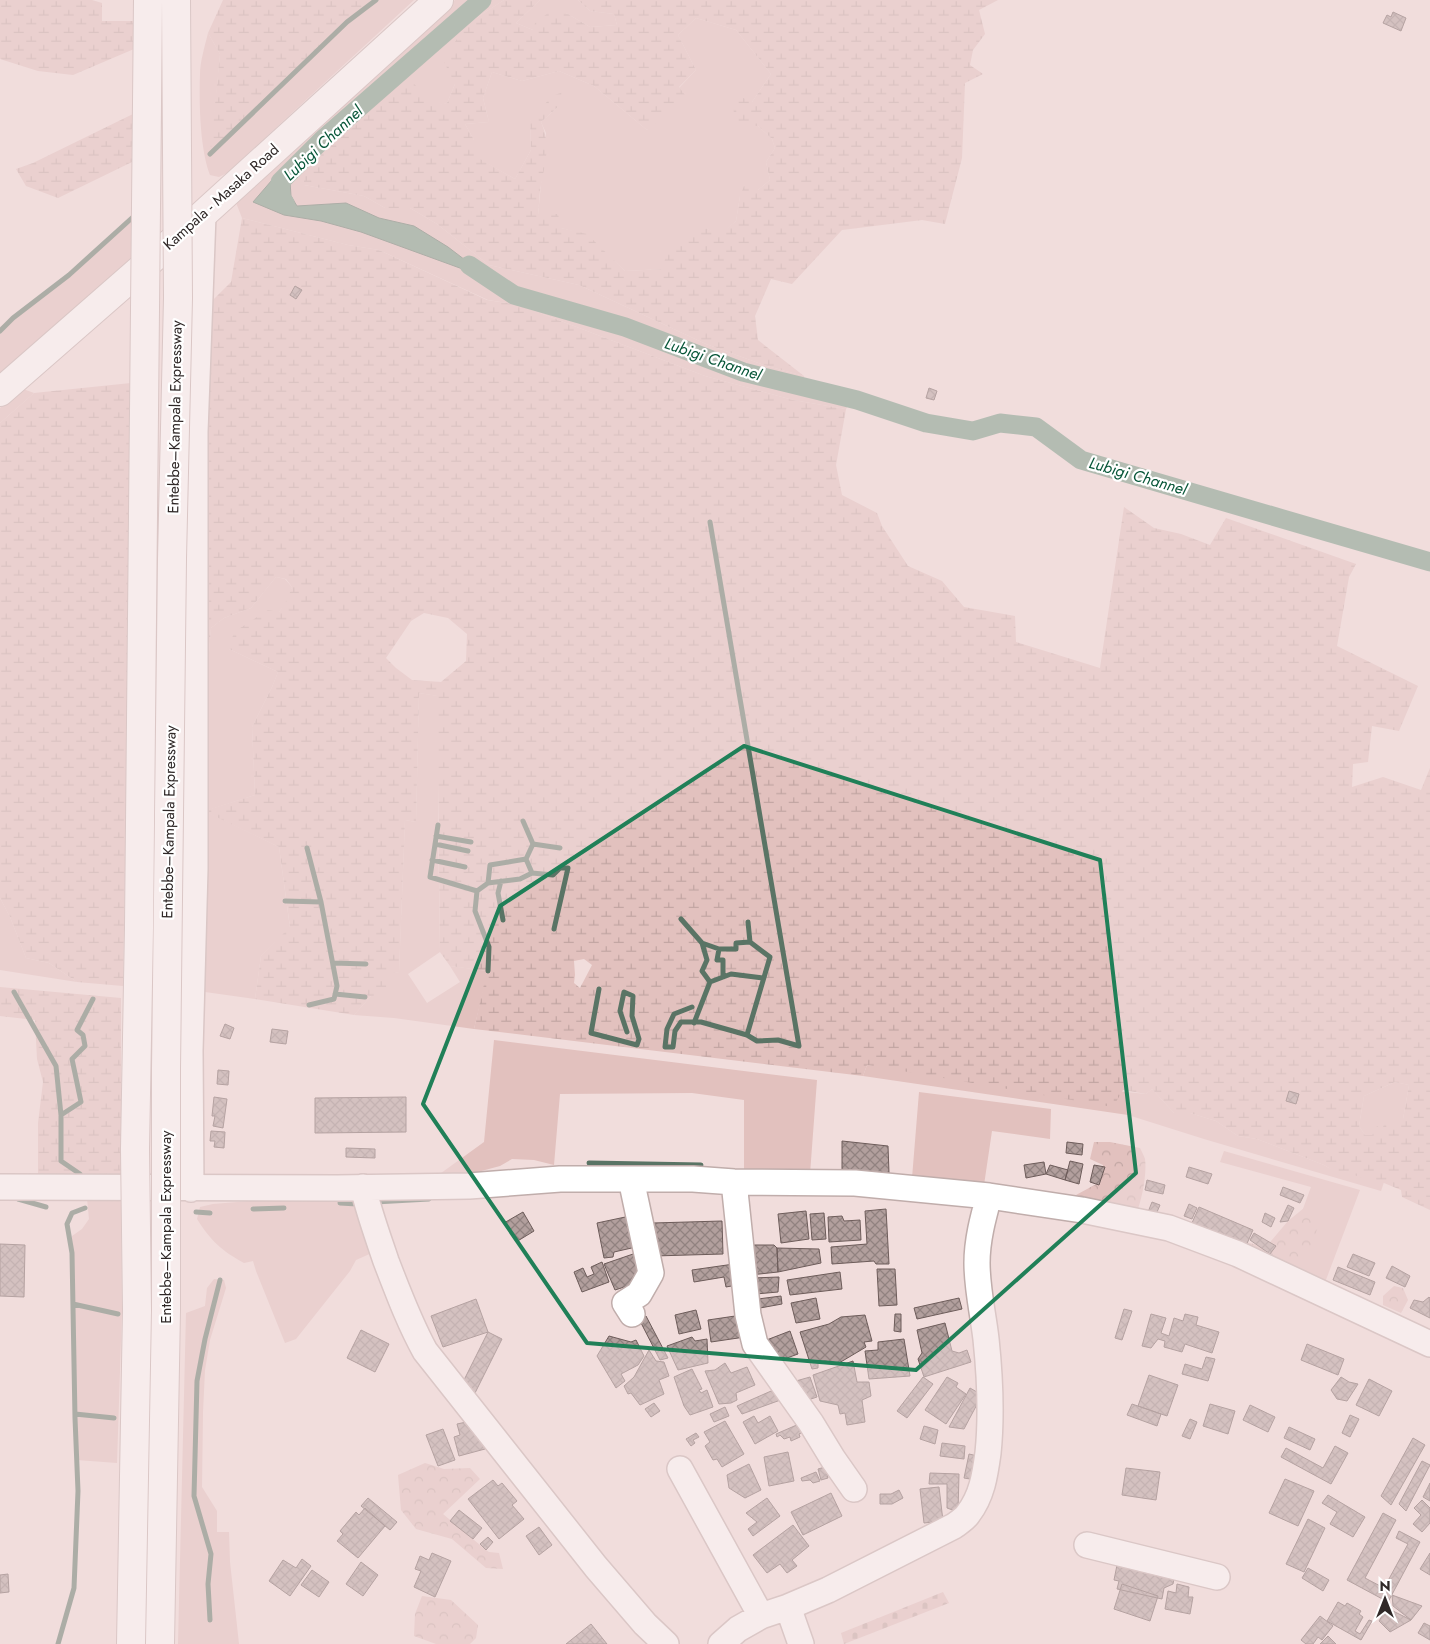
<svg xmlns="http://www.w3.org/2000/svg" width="1430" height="1644" font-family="Jost,sans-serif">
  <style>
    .green { fill: #e2c1be; fill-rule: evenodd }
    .forest { fill: url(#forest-crowns) }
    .wetland { fill: url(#wetland-marsh); fill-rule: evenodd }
    .cemetery { fill: url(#cemetery-stones) }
    .water { fill: #6c957f; stroke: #5a7465 }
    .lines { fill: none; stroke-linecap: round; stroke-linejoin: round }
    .stream { stroke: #5a7465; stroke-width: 5 }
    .canal { stroke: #6c957f; stroke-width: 19 }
    .building { fill: url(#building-cross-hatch); stroke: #6d5c5a }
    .minor-casing { stroke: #c0adab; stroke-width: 28 }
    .highway-casing { stroke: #c0adab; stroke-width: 30 }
    .minor { stroke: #fff; stroke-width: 25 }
    .highway { stroke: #fff; stroke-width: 28 }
    .highway-bridge-casing { stroke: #c0adab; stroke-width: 30; stroke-linecap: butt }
    .highway-bridge { stroke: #fff; stroke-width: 28 }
    .marked { fill: none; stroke: #208058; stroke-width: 4; stroke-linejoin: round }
    .labels { text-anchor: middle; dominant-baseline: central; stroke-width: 4.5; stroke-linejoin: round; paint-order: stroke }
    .street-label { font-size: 15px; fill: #2f2827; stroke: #fff }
    .water-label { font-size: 16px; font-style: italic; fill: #075638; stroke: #fff }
  </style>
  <defs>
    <pattern id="forest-crowns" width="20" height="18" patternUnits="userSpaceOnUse" patternTransform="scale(1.25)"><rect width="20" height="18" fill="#e2c1be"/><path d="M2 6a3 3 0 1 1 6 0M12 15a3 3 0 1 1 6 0" fill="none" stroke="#c2a6a3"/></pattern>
    <pattern id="wetland-marsh" width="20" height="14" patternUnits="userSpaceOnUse" patternTransform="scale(1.25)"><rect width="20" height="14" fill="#e2c1be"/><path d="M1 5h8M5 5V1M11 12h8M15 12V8" fill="none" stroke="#c2a6a3"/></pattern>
    <pattern id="cemetery-stones" width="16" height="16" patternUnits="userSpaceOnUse" patternTransform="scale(1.25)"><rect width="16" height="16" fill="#e2c1be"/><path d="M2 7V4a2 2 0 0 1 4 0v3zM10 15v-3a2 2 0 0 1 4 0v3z" fill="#c2a6a3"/></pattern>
    <pattern id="building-cross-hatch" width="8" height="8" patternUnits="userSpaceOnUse" patternTransform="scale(1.25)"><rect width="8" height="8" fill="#b29f9d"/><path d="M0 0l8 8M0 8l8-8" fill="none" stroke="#918280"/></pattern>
  </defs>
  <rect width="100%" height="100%" fill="#f1dddc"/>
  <path class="green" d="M376,0H414L227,173L219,177L210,175C200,149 199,104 200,75C200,61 205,46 208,33L220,54L211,153L347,22Z
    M455,0H504L467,24L455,84L447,103L433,107L411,81L304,185L364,196L385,208H410L437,224L489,265L579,285L706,344L767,366L804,376L805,387L852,399L846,409L793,400L705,376L519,305L488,300L379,250L348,245L242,218L235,200ZM272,180L291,196L297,206L346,203L379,218L414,226L488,278L361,232L321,221L284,215L254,202Z
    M540,0H578L590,11L614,14L617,25L590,27L566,13L533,30L516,23Z
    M696,18L736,30L771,74L752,102L758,126L772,139L775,148L766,162L770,180L758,190L740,196L736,221L719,236L706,228L663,269L625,271L587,235L561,228L538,215L546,133L541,122L558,107L530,121L531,150L515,179L474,156V140L465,124L489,122L483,98L492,72L522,81L559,71L594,86L647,130L679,88L696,70L678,35Z
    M133,217L132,262L0,374V327L69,275Z
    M23,389L34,393L0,423V408Z
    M276,577L285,579L292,587L288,600L279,612L229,649L278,672L272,687L252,727L255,795L205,811L279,847L290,928L261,956L255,999L198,991L202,673L208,664L211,628L224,618L251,608Z
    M419,693L438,696V825L440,952L408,974L427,1003L460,982L450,966L488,971L474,1029L394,1018L354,1015L371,996L387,970L399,973L405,820L416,822Z
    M0,898L10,917L26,958L49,963L77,982L0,970Z
    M494,1040L817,1080L810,1174H744V1100L692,1093L560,1094L554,1165L534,1160L512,1159L500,1166L470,1174L437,1176L484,1142Z
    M867,1065L1146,1094L1152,1089L1174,1113H1190L1216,1121L1238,1136L1257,1139L1324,1165C1335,1172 1337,1169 1348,1172C1360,1175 1371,1180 1384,1182L1381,1191L1204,1139L1128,1115L863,1076Z
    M1395,1082L1409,1085L1403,1119L1372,1135H1365L1359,1126L1364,1096Z
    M919,1092L1051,1109L1050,1139L992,1131L984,1185L912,1178Z
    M1224,1151L1360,1190L1324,1285L1282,1266L1311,1187L1220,1162Z
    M353,1193L374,1252L356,1260L350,1271L296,1339L285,1343L256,1271L253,1261L244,1263C222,1251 211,1241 197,1219L200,1207L213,1204Z
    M87,1198L121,1201L122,1309L117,1463L77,1460L72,1236L82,1229L89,1219Z
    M214,1279L224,1280L226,1288L210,1340L205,1370L203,1412L202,1487L217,1511V1532H229L230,1562L239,1644H178L186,1313L205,1306L207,1288Z"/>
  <path class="forest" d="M1094,1142H1110L1140,1148C1142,1152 1144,1156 1145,1159C1147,1174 1142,1200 1136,1214L1089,1207L1076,1195L1100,1182L1103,1165L1090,1159Z
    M1304,1208L1313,1210L1319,1225L1308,1252L1300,1260L1268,1264L1242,1246L1246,1242L1266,1247L1288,1221Z
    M1394,1286L1403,1288L1408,1300L1401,1313L1383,1305V1296Z
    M425,1463L444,1469L470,1468L480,1479L443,1514L486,1550L489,1552L499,1553L503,1569L486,1568L452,1539L416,1529L401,1510L398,1475Z
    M422,1596L451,1600L478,1625L476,1638L470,1644H436L414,1636L415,1614Z"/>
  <path class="wetland" d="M0,0H92L102,3V21H135L134,49L73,75L38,71L0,59Z
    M223,0H376L347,22L210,154L220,54L208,33Z
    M504,0H540L516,23L533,30L535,23L548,13H566L590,27L617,25L614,14L590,11L578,0H998L979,10L985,34L973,50L970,65L983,74L965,83L962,158L945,224L922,220L842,230L792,284L771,279L755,316L758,340L804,376L767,366L706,344L579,285L489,265L437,224L410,208H385L364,196L304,185V168L411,80L433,106L447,103L455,84L443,60L467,24ZM696,18L736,30L771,74L752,102L741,97L732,102L736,124L758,126L772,139L775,148L766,162L770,180L758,190L744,186L740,196L736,221L719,235L706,228L667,249L663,269L625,271L587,234L561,228L558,214H538C539,207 539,199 540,191C544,165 552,147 541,122L558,107L566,91L552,96L530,121L531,150L515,179L475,156L474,140L465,124L489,122L483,98L492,72L522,81L559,71L594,86L647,130L687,98L679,87L696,70L678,35Z
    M133,114L132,162L58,198L26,186L16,169L33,163Z
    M242,218L348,245L379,250L487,300L519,305L705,376L793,400L846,409L836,465L842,495L877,513L882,526L908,566L942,581L964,607L1015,616L1016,642L1100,668L1124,507L1154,528L1181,534L1210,545L1226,518L1356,564L1349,577L1337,646L1418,686L1399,731L1372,726L1368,762L1353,764L1352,787L1383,777L1421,790L1430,768V1210L1402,1197L1401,1190L1384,1183L1367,1180L1347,1172L1334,1171L1324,1165L1257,1139L1238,1136L1216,1121L1190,1113H1174L1152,1089L1146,1094L1123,1090L1113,1107L867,1065L863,1076L474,1029L487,971L450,966L440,952L437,696L419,693L416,822L405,820L399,973L387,971L386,996H371L354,1015L255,999L261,956L290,927L279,847L204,811L255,795L252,727L272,687L278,672L229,649L234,632L268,610L279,612L287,600L292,587L286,579L276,577L251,608L224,618L211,628L208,667L202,673L208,305L231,282ZM424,613L448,618L467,634L466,661L441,682L412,680L396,668L386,658L411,621ZM584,959L592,965L580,988L574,983L575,975L574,961ZM1395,1082L1409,1085L1403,1119H1386L1382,1130L1377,1126L1372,1135H1365L1359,1126L1364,1096Z
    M131,383L126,816L123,986L77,982L49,963L26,958L10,917L0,898V423L34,393Z
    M0,987L121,998V1176L38,1177V1123L43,1082L37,1059L35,1020L0,1016Z"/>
  <path class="cemetery" d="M943,1592L949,1603L844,1644L841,1633Z"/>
  <path class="water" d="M272,180L290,181L291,196L297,206L346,203L379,218L414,226L448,247L490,279L361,232L321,221L284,215L253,202Z"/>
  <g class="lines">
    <path class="stream" d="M210,154L347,22L376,0
      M0,331L13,318L69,275L133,217
      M438,825L430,877L477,891
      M436,836L471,842
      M435,844L468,851
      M533,844L560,848
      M307,848L321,902L337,986L334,999L309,1005
      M432,860L465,867
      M532,873L553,875L560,868H568L554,929
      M501,881L498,893L503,920
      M488,883L520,879L532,873L526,859
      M285,901L321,902
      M681,919L702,943L707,960L702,971L710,982
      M702,943L719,949H736V943L750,942
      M719,949L717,960H723V977
      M333,963L366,964
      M488,971L489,947L475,911L477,891L488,883L490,865L526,859L533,844L523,821
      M599,989L591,1033L637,1045L639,1039L632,1016L633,996L624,992L620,1011L627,1032
      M14,992L56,1066L61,1115V1161L80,1174
      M335,994L365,997
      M692,1007L674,1014L667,1029L665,1047H673L675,1031L681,1022H701L747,1035L757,1041L778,1040L799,1046L710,522
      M694,1023L710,982L731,974L763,978
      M747,1035L770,957L750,942L748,922
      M61,1115L81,1102L72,1059L85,1046L83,1035L77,1030L93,999
      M589,1163L701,1165
      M18,1199L46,1207
      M375,1202L429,1199
      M340,1203L357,1204
      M253,1209L284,1208
      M196,1212L210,1213
      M73,1304L118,1314
      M75,1414L114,1418
      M210,1620L208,1584L211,1554L194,1496L197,1381L205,1339L220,1280
      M58,1644L74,1588L78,1491L75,1418L72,1253L67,1224L72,1213L85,1208"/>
    <path class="canal" d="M285,203L281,198L280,182L322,140L482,0
      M469,265L514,295L625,327L743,372L857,400L926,423L973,431L1000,423L1036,427L1081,460L1430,562"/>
  </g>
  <path class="building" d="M1393,12L1406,18L1401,31L1383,23L1387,15L1391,17Z
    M295,286L302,290L296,299L290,295Z
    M929,388L937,391L934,400L926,398Z
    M225,1024L234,1028L230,1039L220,1036Z
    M272,1029L288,1031L286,1044L270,1042Z
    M218,1070L229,1071L228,1085L217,1084Z
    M1289,1091L1299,1094L1296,1104L1286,1101Z
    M214,1097L227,1099L223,1128L213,1126L215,1116H212Z
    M406,1097V1132L315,1133V1098Z
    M211,1131L225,1132L224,1148L214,1147L215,1141H210Z
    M842,1141L888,1146L889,1173L842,1170Z
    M1067,1142L1083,1144L1082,1155L1066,1153Z
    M346,1148L375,1149V1158L346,1157Z
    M1070,1161L1083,1164L1079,1184L1065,1180Z
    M1044,1162L1046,1174L1026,1178L1024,1165Z
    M1050,1165L1068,1170L1065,1180L1046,1174Z
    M1094,1165L1105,1167L1099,1185L1090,1182Z
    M1189,1167L1212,1174L1208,1184L1186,1177Z
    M1147,1180L1165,1185L1163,1194L1145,1190Z
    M1283,1187L1304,1195L1300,1203L1280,1195Z
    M1152,1202L1160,1205L1154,1219L1146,1217Z
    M1189,1204L1197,1208L1192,1219L1184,1216Z
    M1288,1205L1294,1208L1288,1221L1280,1222Z
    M1199,1207L1253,1230L1245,1248L1192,1223Z
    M886,1209L889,1264H876L874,1261L832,1264L831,1247L867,1244L865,1211Z
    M806,1211L809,1239L781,1243L778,1214Z
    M523,1212L534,1231L516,1242L504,1223Z
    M824,1213L826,1239L812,1240L810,1214Z
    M1265,1213L1275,1218L1271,1227L1262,1222Z
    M630,1216L636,1247L614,1252L613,1257L604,1258L597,1223Z
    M842,1216L844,1221L860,1220L861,1240L829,1242L828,1217Z
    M722,1221L723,1254L654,1256L653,1223Z
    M1254,1233L1276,1246L1270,1254L1250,1240Z
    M0,1244L25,1245L24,1297L0,1296Z
    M745,1245H774L777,1248L778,1272L750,1275Z
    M777,1248L819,1249L821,1263L778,1272Z
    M636,1253L640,1282L615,1290L604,1264Z
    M1353,1254L1375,1263L1369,1276L1347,1267Z
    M602,1262L609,1282L582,1292L574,1272L583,1268L587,1277L594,1274L591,1267Z
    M734,1264L737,1285L726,1287L724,1277L694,1282L692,1270Z
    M1392,1266L1410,1276L1405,1287L1386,1278Z
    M1338,1267L1375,1282L1370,1295L1333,1280Z
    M877,1269H895L897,1305L879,1306Z
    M840,1272L842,1289L790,1295L787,1280Z
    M779,1277L778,1292L756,1294L752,1278Z
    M781,1296L782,1304L760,1308L758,1299Z
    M1429,1297L1430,1298V1318L1410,1308L1414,1300L1423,1302Z
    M816,1298L820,1319L796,1323L791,1303Z
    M959,1298L962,1309L917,1319L914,1308Z
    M476,1299L488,1332L443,1347L431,1316Z
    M1124,1309L1132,1311L1122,1340L1115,1338Z
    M696,1310L701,1329L679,1334L675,1315Z
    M895,1314H901V1332L894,1331Z
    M1151,1314L1166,1318L1161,1333L1169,1336L1174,1318L1183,1321L1185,1314L1198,1317L1196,1325L1219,1332L1212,1353L1185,1344L1182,1352L1164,1347L1165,1341L1158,1339L1151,1348L1142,1346Z
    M742,1315L745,1337L711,1342L708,1320Z
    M865,1315L872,1341L864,1342L866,1347L839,1363L825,1361L818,1362V1368L812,1369L800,1332L829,1324L841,1317Z
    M646,1316L668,1358L660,1360L639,1319Z
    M945,1323L952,1351L959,1353L967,1350L971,1362L924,1377L918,1359L922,1353L917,1330Z
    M361,1330L389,1344L375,1372L347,1358Z
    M790,1331L798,1354L773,1363L764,1341Z
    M488,1332L502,1339L474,1395L460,1388Z
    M609,1336L631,1342L636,1340L644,1356L638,1365L621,1374L625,1381L616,1388L597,1356Z
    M692,1337L695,1341L707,1339L708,1363L678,1370L667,1346Z
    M904,1339L910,1376L869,1379L865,1351L878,1350V1342Z
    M1307,1344L1344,1359L1338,1375L1301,1360Z
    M649,1350L656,1361L664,1362L669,1376L659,1380L664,1394L640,1405L631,1393L628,1394L624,1386L634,1377Z
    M1206,1357L1215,1359L1208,1381L1182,1374L1185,1364L1202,1369Z
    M853,1361L857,1382H869L871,1396L862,1400L865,1422L847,1425L845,1413L840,1414L838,1405L820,1401L813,1375Z
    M725,1363L731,1373L747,1367L755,1385L736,1393L737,1400L731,1403L719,1404L705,1371L715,1370Z
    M692,1369L702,1389L699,1390L701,1393L707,1390L713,1407L690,1415L684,1406L674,1377Z
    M1149,1375L1178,1385L1167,1416L1138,1406Z
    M810,1377L817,1397L805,1401L796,1381Z
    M923,1377L933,1384L907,1418L897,1411Z
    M947,1377L958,1383L956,1387L966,1394L946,1424L925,1410Z
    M1341,1377L1349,1382L1358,1384L1347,1401L1337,1399L1331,1390Z
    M1369,1379L1392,1391L1379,1416L1356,1405Z
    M778,1388L786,1398L742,1414L737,1406Z
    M970,1388L982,1395L964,1429L949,1427Z
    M654,1403L660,1411L651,1417L645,1409Z
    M1132,1404L1161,1414L1157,1426L1127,1415Z
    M1210,1404L1235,1411L1228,1434L1203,1426Z
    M1250,1405L1275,1417L1268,1432L1243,1420Z
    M725,1407L729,1416L714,1422L710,1414Z
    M1350,1415L1359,1419L1350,1437L1342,1433Z
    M754,1416L758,1423L770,1416L778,1431L755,1444L743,1422Z
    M1190,1419L1197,1422L1190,1439L1182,1436Z
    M471,1421L481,1432L485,1449L459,1456L454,1437L460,1435L457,1424Z
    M725,1421L744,1454L722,1467L717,1459L713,1460L705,1446L710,1442L704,1432Z
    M799,1424L803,1432L799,1434L800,1437L791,1441L790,1437L784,1439L780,1435L777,1437L776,1434Z
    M924,1426L938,1430L935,1444L920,1439Z
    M1289,1427L1315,1439L1310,1450L1284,1438Z
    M443,1429L455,1460L438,1466L426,1435Z
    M696,1433L699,1437L693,1440L695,1443L691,1446L686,1439Z
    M1413,1438L1425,1445L1391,1505L1381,1496Z
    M942,1443L965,1446L964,1459L940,1456Z
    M1335,1446L1348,1453L1331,1484L1281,1457L1286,1448L1323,1468Z
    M788,1452L794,1481L769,1486L764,1457Z
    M969,1454L982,1457L976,1480L964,1478Z
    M1422,1461L1430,1465L1406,1511L1399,1504Z
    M749,1464L761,1490L745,1498L729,1488L727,1475Z
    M825,1467L828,1478L821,1480L818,1469Z
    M1126,1468L1160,1472L1156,1500L1122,1495Z
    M816,1472L820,1481L813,1483L810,1480L802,1481L801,1478Z
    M930,1473L959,1474L958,1512L947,1508V1484H929Z
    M1285,1479L1314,1491L1298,1526L1269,1513Z
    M493,1480L498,1486L502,1483L517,1501L512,1505L524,1519L499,1539L468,1499Z
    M1430,1483V1501L1423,1497Z
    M939,1487L943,1521L924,1523L920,1489Z
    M899,1490L903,1498L892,1504H880V1494H891Z
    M831,1493L842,1516L803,1535L791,1512Z
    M1328,1495L1365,1517L1353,1537L1330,1524L1337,1512L1322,1503Z
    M368,1498L397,1522L390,1530L361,1506Z
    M767,1498L780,1516L753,1536L748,1529L757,1522L746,1513Z
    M1422,1500L1430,1508V1523L1422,1532L1413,1524L1421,1515L1414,1508Z
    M365,1508L385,1526L358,1558L337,1541L343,1534L340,1531L356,1512L359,1515Z
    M459,1510L482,1528L473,1539L450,1521Z
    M1383,1513L1396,1520L1365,1578L1384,1588L1408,1544L1396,1538L1399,1531L1420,1542L1388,1602L1347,1580Z
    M1308,1519L1325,1528L1304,1572L1286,1564Z
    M793,1525L809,1546L792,1560L797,1566L787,1573L780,1564L767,1573L753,1555Z
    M539,1527L552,1545L539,1555L526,1536Z
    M488,1537L493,1542L486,1550L480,1544Z
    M432,1553L451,1561L435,1597L414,1587L421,1571L415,1569L420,1556L429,1560Z
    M1430,1553V1575L1420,1569Z
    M302,1559L311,1566L290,1596L269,1581L283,1560L296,1568Z
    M361,1562L378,1575L363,1596L346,1584Z
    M1117,1565L1176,1568L1173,1584L1164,1588L1162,1599L1117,1589L1119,1581L1114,1580Z
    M1308,1568L1329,1580L1323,1591L1302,1578Z
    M312,1570L329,1582L319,1597L301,1585Z
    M8,1574L9,1592L0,1593V1575Z
    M1122,1584L1158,1596L1150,1621L1114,1609Z
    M1177,1584L1189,1587L1188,1597H1193L1190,1614L1165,1609L1168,1591L1176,1593Z
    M1392,1595L1422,1606L1411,1620L1393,1606Z
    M1338,1602L1345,1606L1347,1603L1361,1611L1359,1614L1363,1617L1355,1631L1360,1634L1369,1620L1372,1621L1361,1640L1327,1621Z
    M1387,1608L1411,1620L1390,1632L1379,1621Z
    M1320,1616L1333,1626L1322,1640L1318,1637L1313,1644H1306L1301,1640Z
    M1424,1623L1430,1626V1640L1418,1633Z
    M591,1624L607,1644H566Z
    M1328,1636L1336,1644H1320Z"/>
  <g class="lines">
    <defs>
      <path id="minor" d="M631,1179L651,1273L639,1294L625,1303L632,1314
        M734,1182L748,1315L755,1344L811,1423L833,1459L854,1489
        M0,1187L337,1188L469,1186L560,1179H693L734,1182L855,1183L989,1196L1082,1210L1169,1228L1238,1254L1430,1344
        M363,1187C369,1213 378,1237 386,1261C398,1292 409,1322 425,1351L596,1567L645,1624L666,1644
        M191,1189L190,1051L195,869V432L203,215
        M680,1469L761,1616
        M1087,1545L1217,1577
        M788,1607L801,1644
        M721,1644L738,1629L761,1616L788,1607L828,1590L954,1526C959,1522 965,1519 968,1514C982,1496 985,1475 988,1453C992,1414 990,1377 986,1339C983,1313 977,1289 977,1263C977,1240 983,1218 989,1196"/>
      <path id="highway" d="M0,392L199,218L439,0
        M131,1644L137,1310
        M160,1644L166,1309"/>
    </defs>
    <use href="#minor" class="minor-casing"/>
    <use href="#highway" class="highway-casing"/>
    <use href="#minor" class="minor"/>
    <use href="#highway" class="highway"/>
    <defs>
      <path id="highway-bridge" d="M166,1309V1070L172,559L178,298L176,0
        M137,1310L135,1149L139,927L148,0"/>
    </defs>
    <use href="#highway-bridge" class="highway-bridge-casing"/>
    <use href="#highway-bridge" class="highway-bridge"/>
  </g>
  <path d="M0 0H1430V1644H0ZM744,746L1100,860L1136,1173L916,1370L587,1343L423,1104L500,906Z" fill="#f1dddc" fill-opacity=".55" fill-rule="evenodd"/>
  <path class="marked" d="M744,746L1100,860L1136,1173L916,1370L587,1343L423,1104L500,906Z"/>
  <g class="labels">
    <g class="street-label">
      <text transform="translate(221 197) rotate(-42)">Kampala - Masaka Road</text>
      <text transform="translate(175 417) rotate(-89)">Entebbe–Kampala Expressway</text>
      <text transform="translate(169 822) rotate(-89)">Entebbe–Kampala Expressway</text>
      <text transform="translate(166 1227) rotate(-90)">Entebbe–Kampala Expressway</text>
    </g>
    <g class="water-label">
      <text transform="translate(323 143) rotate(-43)">Lubigi Channel</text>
      <text transform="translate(713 359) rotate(19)">Lubigi Channel</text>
      <text transform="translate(1138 476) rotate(16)">Lubigi Channel</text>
    </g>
  </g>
  <g transform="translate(1385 1599)" stroke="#ffffff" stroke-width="4" paint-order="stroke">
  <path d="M0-4L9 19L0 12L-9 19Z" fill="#2f2827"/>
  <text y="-8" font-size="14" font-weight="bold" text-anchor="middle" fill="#2f2827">N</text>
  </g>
</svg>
